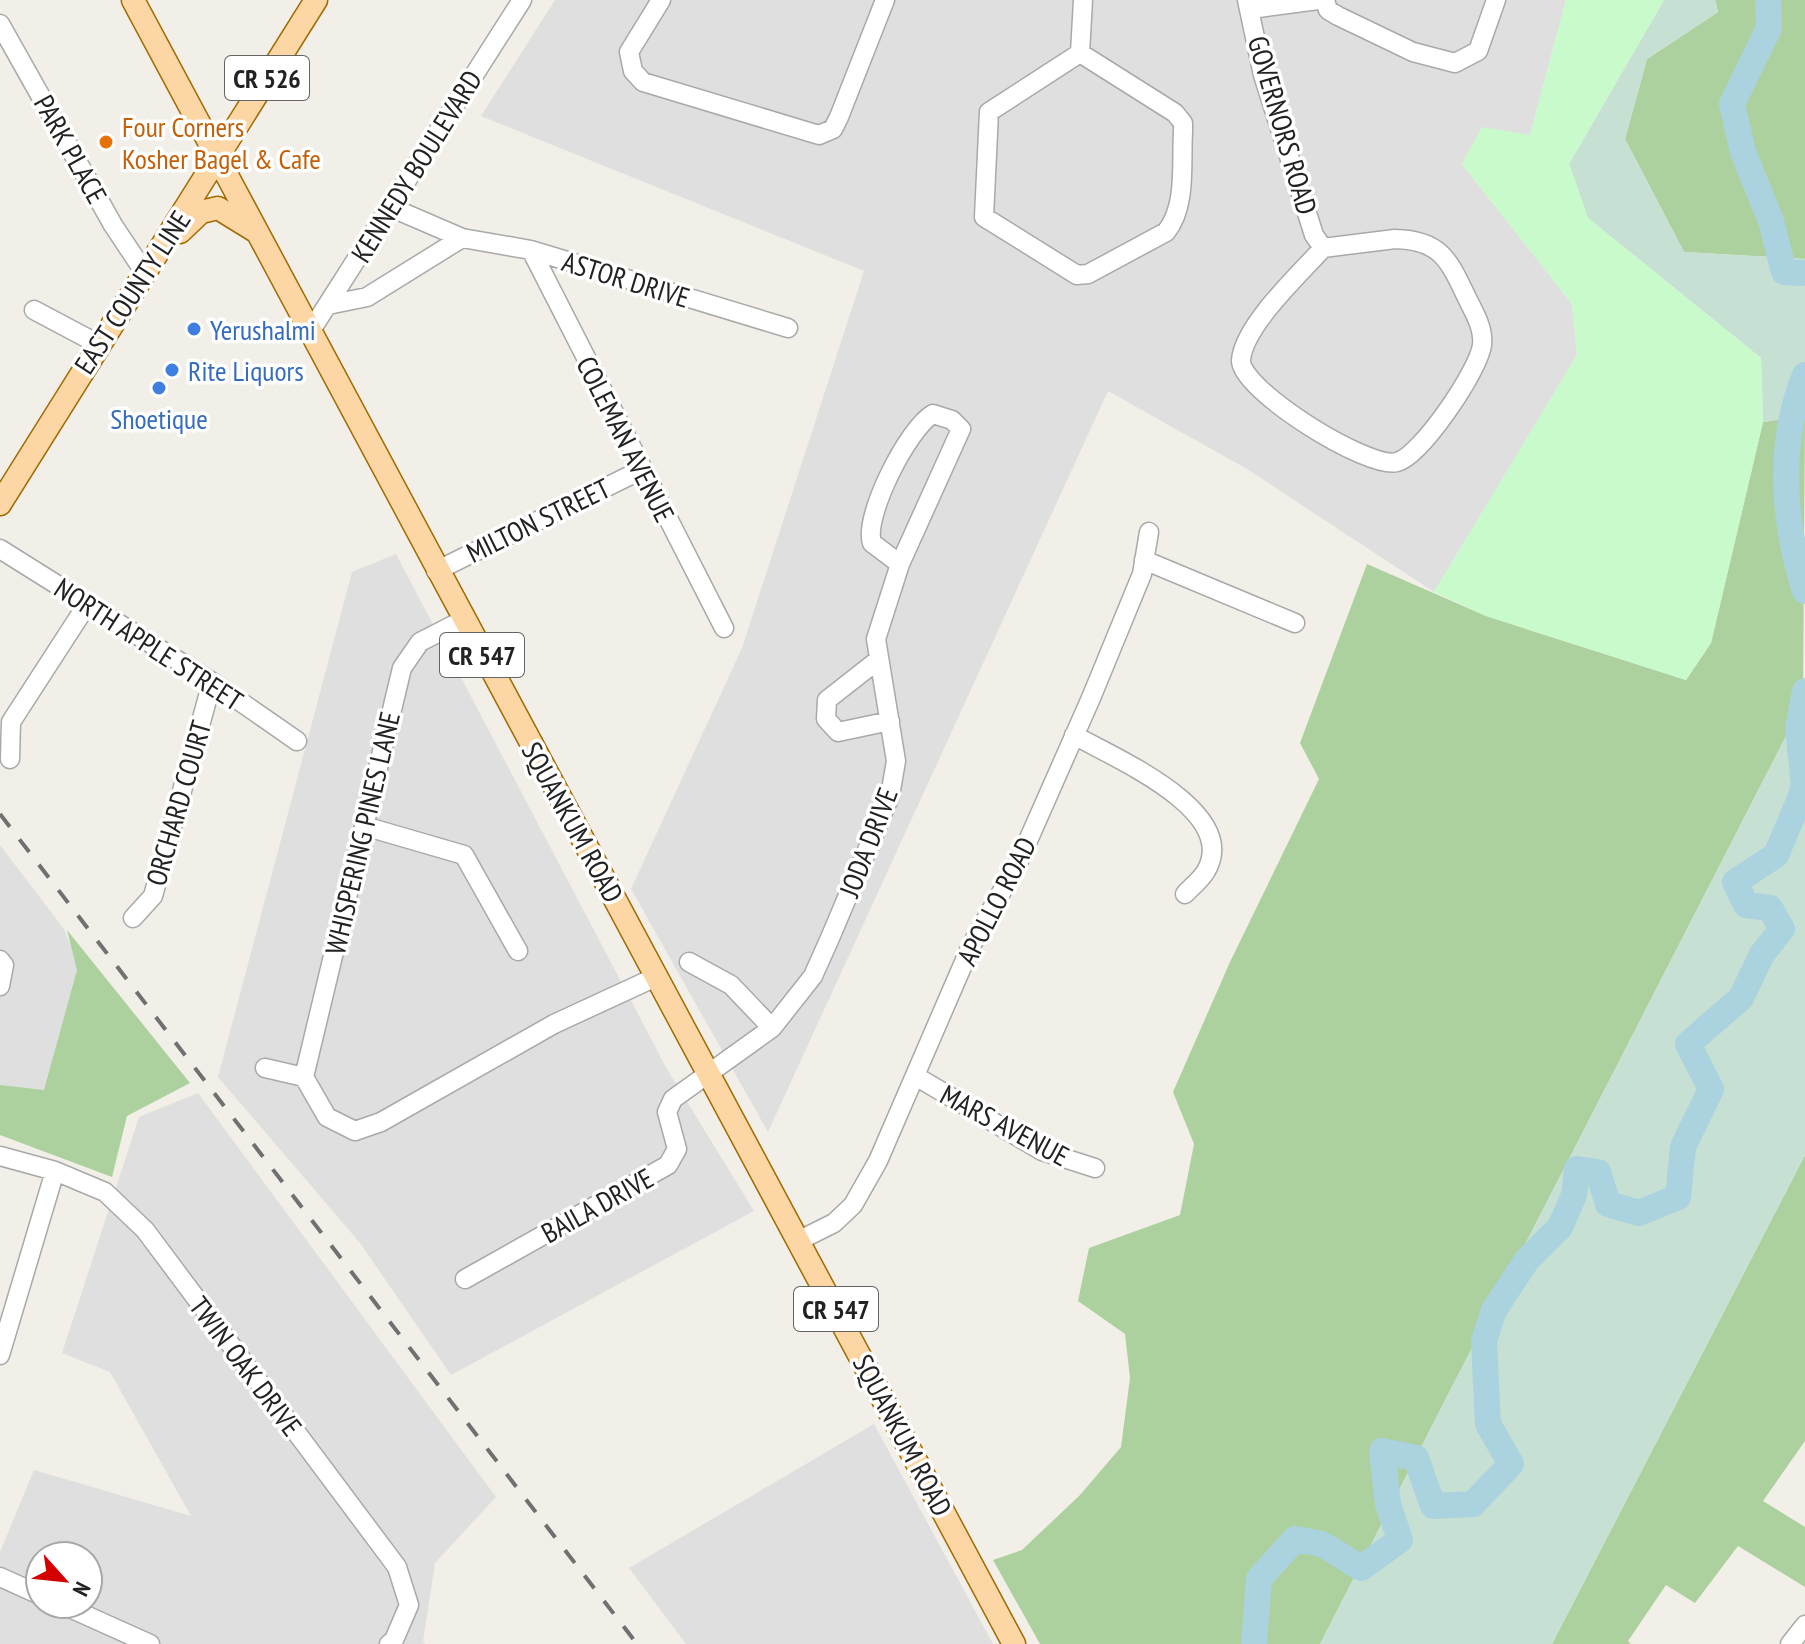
<svg xmlns="http://www.w3.org/2000/svg" width="1805" height="1644" font-family="'PT Sans Narrow',sans-serif">
  <style>
    .residential { fill: #e0dfdf; fill-rule: evenodd }
    .forest { fill: #add19e }
    .wetland { fill: #c6e0d4 }
    .park { fill: #c8facc }
    .lines { fill: none; stroke-linecap: round; stroke-linejoin: round }
    .river { stroke: #aad3df; stroke-width: 26 }
    .minor-casing { stroke: #a9a9a9; stroke-width: 21 }
    .major-casing { stroke: #a06b00; stroke-width: 25 }
    .minor { stroke: #fff; stroke-width: 18 }
    .major { stroke: #fcd6a4; stroke-width: 22 }
    .rail { stroke: #707070; stroke-width: 4; stroke-dasharray: 16 16; stroke-linecap: butt }
    .food-dot { fill: #e8710a; stroke: #fff; stroke-width: 3 }
    .shop-dot { fill: #3f7fe0; stroke: #fff; stroke-width: 3 }
    .labels { text-anchor: middle; dominant-baseline: central; stroke-width: 7; stroke-linejoin: round; paint-order: stroke }
    .shield { fill: #fff; stroke: #646464; stroke-width: 2 }
    .shield-label { font-size: 26px; font-weight: bold; fill: #222 }
    .street-label { font-size: 28px; fill: #222; stroke: #fff }
    .food-label { font-size: 28px; fill: #c56008; stroke: #fff; text-anchor: start }
    .shop-label { font-size: 28px; fill: #366cbe; stroke: #fff; text-anchor: start }
  </style>
  <rect width="100%" height="100%" fill="#f2efe9"/>
  <path class="residential" d="M555,0H1566L1530,135L1462,164L1572,304L1577,355L1434,592L1247,469L1108,391L768,1132L631,889L742,648L864,271L481,116Z
    M396,554L667,1069L754,1211L451,1375L360,1243L218,1077L352,572Z
    M0,845L64,929L85,981L51,1094L0,1118Z
    M198,1093L496,1497L435,1563L423,1642L425,1644H0V1552L34,1470L191,1516L110,1372L62,1353L139,1117ZM40,1556H88V1604H40Z
    M874,1424L993,1644H686L629,1568Z"/>
  <path class="forest" d="M1715,0H1805V259L1684,252L1625,139L1647,59L1718,12Z
    M1805,416L1803,703L1320,1644H1040L993,1560L1022,1550L1080,1495L1121,1447L1130,1378L1125,1334L1078,1301L1089,1248L1180,1215L1194,1144L1173,1092L1230,962L1319,779L1300,743L1367,564L1486,616L1686,680L1711,643L1763,422Z
    M67,930L190,1083L127,1116L112,1177L0,1135V1085L44,1090L77,970Z
    M1805,1155V1441L1763,1501L1805,1527V1587L1738,1546L1695,1603L1666,1585L1628,1641L1631,1644H1552Z"/>
  <path class="wetland" d="M1664,0H1715L1718,12L1647,59L1625,139L1684,252L1805,259V416L1763,422L1761,358L1588,218L1569,164Z
    M1805,689V1155L1552,1644H1320L1803,703Z"/>
  <path class="park" d="M1566,0H1664L1569,164L1588,218L1761,358L1763,422L1711,643L1686,680L1486,616L1434,592L1577,355L1572,304L1462,164L1482,127L1530,135Z"/>
  <g class="lines">
    <path class="river" d="M1768,0L1769,28L1732,104L1743,152L1771,221L1784,272L1805,273
      M1805,375C1777,443 1783,523 1805,591
      M1254,1644L1259,1579L1295,1539L1322,1544L1361,1568L1400,1540L1388,1504L1382,1451L1416,1458L1433,1506L1473,1504L1511,1464L1488,1424L1484,1341L1494,1310L1527,1260L1560,1227L1574,1195L1577,1169L1598,1172L1608,1204L1639,1213L1678,1197L1683,1147L1711,1089L1688,1044L1741,998L1762,954L1782,929L1770,908L1746,905L1735,882L1776,855L1799,801L1804,786L1798,728L1805,691"/>
    <defs>
      <path id="minor" d="M661,0L629,52L633,71L643,82L819,135L833,129L839,117L885,0
        M1247,0L1263,75L1314,235L1323,248
        M1325,0L1328,10L1338,16L1413,52L1455,63L1478,51L1496,0
        M1251,9L1318,0
        M0,24L113,225L145,273
        M1080,53L1175,113L1183,123V132C1181,164 1187,206 1166,232L1088,274L1077,275L984,217L989,112Z
        M1080,53L1083,0
        M390,207L462,238L531,250L788,328
        M1395,239C1442,240 1449,261 1468,300C1475,314 1484,329 1482,345C1479,370 1421,456 1397,462C1368,470 1239,389 1241,360C1244,325 1300,274 1323,248Z
        M531,250L724,628
        M328,305L367,297L462,238
        M34,310L98,344
        M310,332L522,0
        M933,414L952,420L961,429L900,564L872,543C863,517 908,428 933,414Z
        M0,549L212,682L297,741
        M1144,560L1295,623
        M436,571L641,470
        M878,660L827,700L826,719L838,732L890,721
        M1074,735C1114,758 1241,811 1206,871C1201,880 1191,887 1185,894
        M10,759L11,722L88,603
        M364,826L464,855L518,951
        M133,918L153,896L212,682
        M0,960L4,965L0,986
        M689,962L731,985L772,1028
        M265,1068L304,1077L327,1117L355,1131L381,1122L554,1024L658,976
        M304,1077L402,668L420,642L463,620
        M917,1077L1042,1151L1095,1168
        M0,1156L55,1171L105,1192L145,1230L397,1567L409,1605L394,1640L389,1644
        M800,1240L834,1223L853,1205L878,1161L971,946L1019,861L1091,698L1142,574L1149,532
        M465,1279L668,1165L677,1149L667,1112L673,1099L772,1028L813,976L830,938L890,796L896,761L876,639L900,564
        M0,1355L55,1171
        M0,1577L40,1595
        M61,1604L150,1644
        M1790,1644L1805,1625"/>
      <path id="major" d="M133,0L1014,1644
        M180,232L201,212L218,208L257,232
        M0,504L316,0"/>
    </defs>
    <use href="#minor" class="minor-casing"/>
    <use href="#major" class="major-casing"/>
    <use href="#minor" class="minor"/>
    <use href="#major" class="major"/>
    <path class="rail" d="M0,814L637,1644"/>
  </g>
  <circle class="food-dot" cx="106" cy="142" r="8"/>
  <g class="shop-dot">
    <circle cx="194" cy="329" r="8"/>
    <circle cx="172" cy="370" r="8"/>
    <circle cx="159" cy="388" r="8"/>
  </g>
  <g class="labels">
    <g class="shield">
      <rect x="225" y="56" width="84" height="44" rx="6"/>
      <rect x="440" y="633" width="84" height="44" rx="6"/>
      <rect x="794" y="1287" width="84" height="44" rx="6"/>
    </g>
    <g class="shield-label">
      <text x="267" y="78">CR 526</text>
      <text x="482" y="655">CR 547</text>
      <text x="836" y="1309">CR 547</text>
    </g>
    <g class="street-label">
      <text transform="translate(1283 125) rotate(74)">GOVERNORS ROAD</text>
      <text transform="translate(71 149) rotate(61)">PARK PLACE</text>
      <text transform="translate(416 166) rotate(-58)">KENNEDY BOULEVARD</text>
      <text transform="translate(626 279) rotate(17)">ASTOR DRIVE</text>
      <text transform="translate(132 292) rotate(-57)">EAST COUNTY LINE</text>
      <text transform="translate(626 439) rotate(63)">COLEMAN AVENUE</text>
      <text transform="translate(538 520) rotate(-26)">MILTON STREET</text>
      <text transform="translate(149 644) rotate(33)">NORTH APPLE STREET</text>
      <text transform="translate(178 803) rotate(-74)">ORCHARD COURT</text>
      <text transform="translate(573 822) rotate(61)">SQUANKUM ROAD</text>
      <text transform="translate(362 833) rotate(-77)">WHISPERING PINES LANE</text>
      <text transform="translate(868 842) rotate(-69)">JODA DRIVE</text>
      <text transform="translate(996 901) rotate(-63)">APOLLO ROAD</text>
      <text transform="translate(1005 1125) rotate(28)">MARS AVENUE</text>
      <text transform="translate(597 1205) rotate(-29)">BAILA DRIVE</text>
      <text transform="translate(246 1366) rotate(53)">TWIN OAK DRIVE</text>
      <text transform="translate(903 1435) rotate(62)">SQUANKUM ROAD</text>
    </g>
    <g class="food-label">
      <text x="122" y="126">Four Corners<tspan x="122" dy="32">Kosher Bagel &amp; Cafe</tspan></text>
    </g>
    <g class="shop-label">
      <text x="210" y="329">Yerushalmi</text>
      <text x="188" y="370">Rite Liquors</text>
      <text x="159" y="418" text-anchor="middle">Shoetique</text>
    </g>
  </g>
  <g transform="translate(64 1580) rotate(117)"><circle r="38" fill="#ffffff" stroke="#a7a7a7" stroke-width="2"/>
  <path d="M0-6L14 30L0 20L-14 30Z" fill="#d40000"/>
  <text y="-12" font-size="22" font-weight="bold" text-anchor="middle" fill="#222222">N</text>
  </g>
</svg>
